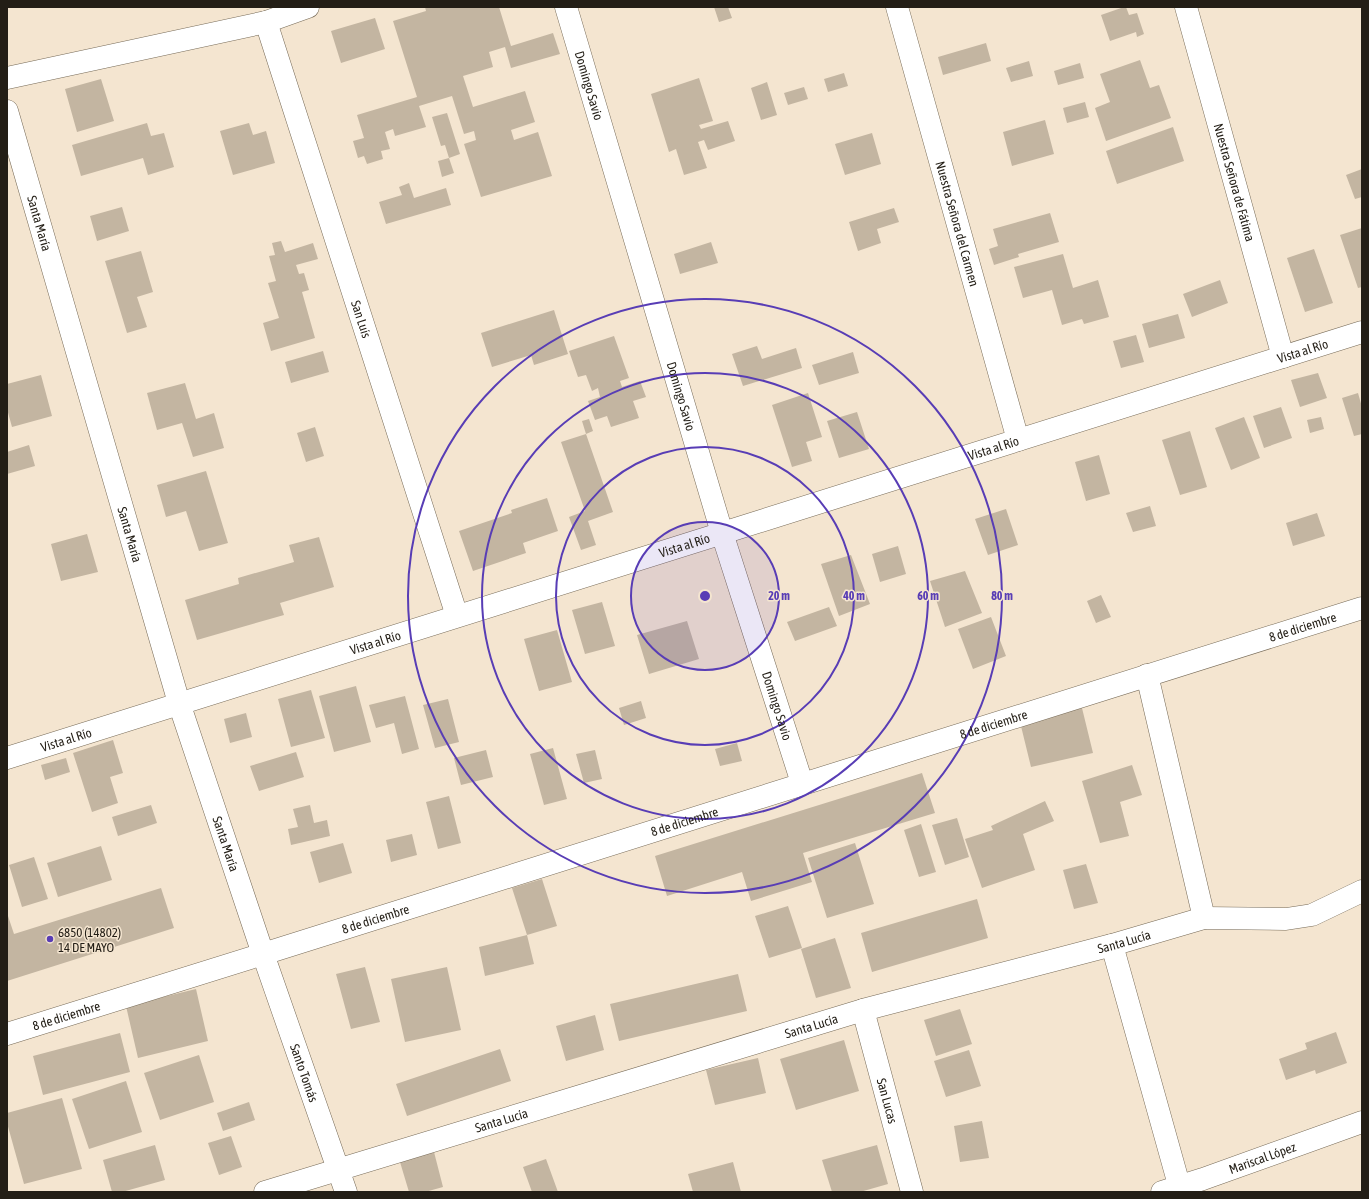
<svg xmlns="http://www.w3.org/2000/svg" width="1369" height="1199" font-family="'Asap Condensed',sans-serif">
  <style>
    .building { fill: #c3b5a1 }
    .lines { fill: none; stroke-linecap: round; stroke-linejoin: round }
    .street-casing { stroke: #776b58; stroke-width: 23 }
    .secondary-casing { stroke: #776b58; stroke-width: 23 }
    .street { stroke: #fff; stroke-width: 22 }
    .secondary { stroke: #fff; stroke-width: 22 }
    .ring { fill: none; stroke: #583db5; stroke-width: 2 }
    .poi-dot { fill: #583db5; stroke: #f4e5d0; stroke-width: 1.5 }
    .labels { text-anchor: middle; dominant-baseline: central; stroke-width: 3; stroke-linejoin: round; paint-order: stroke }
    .street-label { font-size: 13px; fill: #231e16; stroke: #f4e5d0 }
    .poi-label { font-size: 13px; fill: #231e16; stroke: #f4e5d0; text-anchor: start }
    .centre { fill: #583db5; stroke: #f4e5d0; stroke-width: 2 }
    .ring-label { font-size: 12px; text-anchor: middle; font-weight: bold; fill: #583db5; stroke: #f4e5d0; stroke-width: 3; stroke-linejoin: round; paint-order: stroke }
  </style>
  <rect width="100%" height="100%" fill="#f4e5d0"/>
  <path class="building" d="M425,7H499L511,46L553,33L560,54L511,68L505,47L489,52L493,67L463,76L473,107L525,91L535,122L511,130L514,140L538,132L552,176L481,197L464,144L476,140L474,131L464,134L452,96L419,106L426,127L395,136L393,129L385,132L390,149L381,151L383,159L367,164L364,156L358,158L353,141L364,138L357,115L417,97L393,21L426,11Z
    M714,7H728L732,18L719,22Z
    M1124,7H1126L1129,15L1137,13L1144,34L1137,37L1136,32L1110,41L1101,15Z
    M375,18L385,49L341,63L331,31Z
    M986,43L991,61L943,75L938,57Z
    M1140,60L1150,88L1159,85L1171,118L1106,141L1095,108L1110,102L1100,74Z
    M1029,61L1033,76L1011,82L1006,68Z
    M1080,63L1084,78L1058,85L1054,71Z
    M844,73L848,86L828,92L824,79Z
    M699,78L713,121L699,125L701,129L728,121L735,141L708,150L704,140L698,142L707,168L684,175L676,149L669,152L651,94Z
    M101,79L114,121L77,132L65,89Z
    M767,82L777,115L761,120L751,88Z
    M804,87L808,99L788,105L784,93Z
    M1085,102L1089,117L1067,123L1063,108Z
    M447,113L460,154L449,158L445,145L441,146L432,117Z
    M1045,120L1054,154L1012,166L1003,132Z
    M147,123L151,136L164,133L174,167L148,175L143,158L81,176L72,145Z
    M249,123L253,135L266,131L275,163L233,175L220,131Z
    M1173,127L1184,161L1117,184L1106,151Z
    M872,133L881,164L845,175L835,144Z
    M449,158L454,173L442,177L438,161Z
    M1362,169V197L1355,199L1346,175Z
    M409,183L414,198L446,188L451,205L386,224L379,202L402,195L399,187Z
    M122,207L129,231L97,241L90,216Z
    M894,208L899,222L877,229L881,243L858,251L849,222Z
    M1050,213L1059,242L1018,254L1019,257L994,265L989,249L998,246L993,229Z
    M1362,228V287L1358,288L1340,235Z
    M281,241L285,252L313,243L318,259L296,265L299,274L304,273L309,290L302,292L315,338L271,351L263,323L279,318L268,283L276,281L269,256L275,255L272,243Z
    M711,242L718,263L680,274L674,254Z
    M1314,249L1333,303L1305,312L1287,258Z
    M141,251L153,292L137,297L147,327L127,333L105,261Z
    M1063,254L1073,288L1098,280L1109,317L1084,324L1082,319L1062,325L1052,290L1023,298L1014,267Z
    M1220,280L1228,303L1192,317L1183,294Z
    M554,310L568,354L534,365L531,355L492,367L481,333Z
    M1178,314L1185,338L1149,348L1142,324Z
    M1136,335L1144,362L1121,368L1113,341Z
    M614,336L629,378L620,381L622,387L640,381L646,397L633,401L639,418L611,427L607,416L595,420L588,401L600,397L598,388L592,391L586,375L578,377L569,351Z
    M757,346L762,359L796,348L802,368L743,386L732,354Z
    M323,351L329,372L291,383L285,362Z
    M853,352L859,373L819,385L812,365Z
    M1318,373L1327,398L1300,407L1291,380Z
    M41,375L52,416L12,427L7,409V384Z
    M185,383L196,419L214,413L224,448L193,457L182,423L157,430L147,393Z
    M808,393L822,437L806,442L812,461L792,467L772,405Z
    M1358,393L1362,407V434L1354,436L1342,398Z
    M1281,407L1292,438L1264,448L1253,416Z
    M857,412L869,449L839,458L827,421Z
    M1244,417L1260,458L1231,470L1215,428Z
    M1321,417L1324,429L1310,433L1307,420Z
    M589,419L593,431L586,434L582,421Z
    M315,427L324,456L306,462L297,433Z
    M1190,431L1207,487L1180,495L1162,440Z
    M586,434L613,512L588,521L596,545L581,550L569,517L585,511L561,442Z
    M29,445L35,466L7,474V452Z
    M1099,455L1110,494L1086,501L1075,462Z
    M206,471L228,543L199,551L186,511L166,517L157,485Z
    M547,498L558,531L523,543L526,553L473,571L459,531L512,513L511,510Z
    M1150,506L1156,526L1133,532L1126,513Z
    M1006,509L1018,545L988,555L975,519Z
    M1317,513L1325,536L1293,546L1286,523Z
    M87,534L98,572L61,581L51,544Z
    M319,537L334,587L280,603L284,615L197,640L185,600L239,584L238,578L294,562L289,545Z
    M898,546L906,574L880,582L872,554Z
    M851,555L870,604L839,616L821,564Z
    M965,571L982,613L945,627L930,581Z
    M1101,595L1111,617L1096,623L1087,601Z
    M602,602L615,646L585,654L572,610Z
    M829,607L837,626L795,641L787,622Z
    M991,617L1006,656L973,669L958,629Z
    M687,621L699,659L649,674L637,635Z
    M557,630L572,682L539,691L524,639Z
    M356,686L371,742L334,752L319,696Z
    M311,690L325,738L291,747L278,699Z
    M405,696L419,749L402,754L394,723L376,728L369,705Z
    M448,699L459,742L435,748L423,705Z
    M641,701L646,718L624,725L619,708Z
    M1082,708L1093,753L1031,767L1020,722Z
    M246,713L252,737L230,743L224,719Z
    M113,740L123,773L110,777L118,803L92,812L73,753Z
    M737,743L742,761L720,766L715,749Z
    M553,748L567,799L544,805L530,754Z
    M486,750L493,777L461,785L454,758Z
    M595,750L602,779L584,783L576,754Z
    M296,752L304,777L259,791L250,766Z
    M66,758L70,772L45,780L41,765Z
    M1132,765L1142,795L1120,802L1129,836L1100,843L1082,781Z
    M922,773L935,813L803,853L812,882L751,901L742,872L667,896L655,856Z
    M449,796L461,843L438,849L426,802Z
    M1045,801L1054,821L1023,834L1035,870L982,888L965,839L993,830L991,826Z
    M151,805L157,823L118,836L112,817Z
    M310,805L314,823L327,820L330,836L291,845L288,829L298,827L293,809Z
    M957,818L969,857L945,865L932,825Z
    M921,824L936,872L919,877L904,830Z
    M412,834L417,855L391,862L386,840Z
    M343,843L352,873L319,883L310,852Z
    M855,843L874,904L827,918L808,858Z
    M101,846L112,880L58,897L47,863Z
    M34,857L48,899L22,907L9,865Z
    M1086,864L1098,903L1074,909L1063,870Z
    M542,879L557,926L527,935L512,888Z
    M161,888L174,928L7,981V913L14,934Z
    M977,899L988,938L872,972L861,933Z
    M788,906L802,948L769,958L755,916Z
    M527,935L534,964L485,976L479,947Z
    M835,938L851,988L816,998L801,949Z
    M365,967L380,1022L351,1029L336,974Z
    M447,967L461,1030L405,1042L391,979Z
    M738,974L747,1011L619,1041L610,1004Z
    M196,989L208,1041L138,1058L126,1006Z
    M960,1009L972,1044L936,1056L924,1020Z
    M595,1015L604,1050L566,1061L556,1026Z
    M1336,1032L1347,1063L1316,1074L1315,1070L1286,1080L1279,1059L1307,1049L1305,1043Z
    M120,1033L130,1072L43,1095L33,1056Z
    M844,1040L859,1091L796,1110L780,1059Z
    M500,1049L511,1081L407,1116L396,1084Z
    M969,1050L981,1086L946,1097L934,1061Z
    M199,1055L214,1102L160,1120L144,1073Z
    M758,1058L766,1093L715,1105L706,1070Z
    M126,1081L142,1132L89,1149L72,1099Z
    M62,1098L82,1169L24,1184L7,1123V1113Z
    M249,1102L255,1120L223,1131L217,1113Z
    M982,1121L989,1158L960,1162L954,1126Z
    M231,1136L242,1167L219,1175L208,1143Z
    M155,1145L165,1180L122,1192H112L103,1160Z
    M877,1145L888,1184L860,1192H832L822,1160Z
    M434,1152L443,1187L425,1192H409L400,1162Z
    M546,1159L558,1192H532L523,1167Z
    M733,1162L741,1192H693L688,1174Z"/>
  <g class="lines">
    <defs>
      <g id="street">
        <path id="s1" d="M566,7L722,533L802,783"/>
        <path id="s2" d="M897,7L1018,440"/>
        <path id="s3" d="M1186,7L1283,357"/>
        <path id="s4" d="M266,22L457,616"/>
        <path d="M7,78L266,22L308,7"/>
        <path id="s5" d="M7,111L179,703L263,954L346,1192"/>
        <path d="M1147,675L1204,918"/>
        <path id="s6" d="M7,758L1362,332"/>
        <path d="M1112,945L1181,1192"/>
        <path id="s7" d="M863,1010L912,1192"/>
        <path id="s8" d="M7,1034L263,954L1362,608"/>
        <path id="s9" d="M265,1192L863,1010L1112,945L1204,918L1286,919L1312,915L1362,891"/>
      </g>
      <g id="secondary">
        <path id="s10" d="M1162,1192L1203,1179L1362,1122"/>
      </g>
    </defs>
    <use href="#street" class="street-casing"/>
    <use href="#secondary" class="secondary-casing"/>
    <use href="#street" class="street"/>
    <use href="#secondary" class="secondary"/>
  </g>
  <circle cx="705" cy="596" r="74" fill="#583db5" fill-opacity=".12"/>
  <g class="ring">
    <circle cx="705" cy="596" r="74"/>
    <circle cx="705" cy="596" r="149"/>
    <circle cx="705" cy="596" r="223"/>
    <circle cx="705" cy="596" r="297"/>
  </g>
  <circle class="poi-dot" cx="50" cy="939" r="4"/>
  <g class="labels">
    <g class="street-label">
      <text stroke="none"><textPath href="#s1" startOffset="82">Domingo Savio</textPath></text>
      <text stroke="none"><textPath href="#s3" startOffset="182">Nuestra Señora de Fátima</textPath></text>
      <text stroke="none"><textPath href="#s5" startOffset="117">Santa María</textPath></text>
      <text stroke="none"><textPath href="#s2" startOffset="225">Nuestra Señora del Carmen</textPath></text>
      <text stroke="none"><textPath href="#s4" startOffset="312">San Luís</textPath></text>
      <text stroke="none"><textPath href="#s6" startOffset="1358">Vista al Río</textPath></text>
      <text stroke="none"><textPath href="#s1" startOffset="406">Domingo Savio</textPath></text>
      <text stroke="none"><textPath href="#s6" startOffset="1034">Vista al Río</textPath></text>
      <text stroke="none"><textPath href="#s5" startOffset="441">Santa María</textPath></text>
      <text stroke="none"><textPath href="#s6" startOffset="710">Vista al Río</textPath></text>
      <text stroke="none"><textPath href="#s8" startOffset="1358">8 de diciembre</textPath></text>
      <text stroke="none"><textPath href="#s6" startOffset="386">Vista al Río</textPath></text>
      <text stroke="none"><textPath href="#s1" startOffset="730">Domingo Savio</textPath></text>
      <text stroke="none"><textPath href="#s8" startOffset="1034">8 de diciembre</textPath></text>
      <text stroke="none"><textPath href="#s6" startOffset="62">Vista al Río</textPath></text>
      <text stroke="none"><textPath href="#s8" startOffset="710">8 de diciembre</textPath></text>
      <text stroke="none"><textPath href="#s5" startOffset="765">Santa María</textPath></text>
      <text stroke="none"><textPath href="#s8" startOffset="386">8 de diciembre</textPath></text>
      <text stroke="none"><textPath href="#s9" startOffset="895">Santa Lucía</textPath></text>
      <text stroke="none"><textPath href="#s8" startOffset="62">8 de diciembre</textPath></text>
      <text stroke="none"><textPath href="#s9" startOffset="571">Santa Lucía</textPath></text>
      <text stroke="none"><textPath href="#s5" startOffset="1007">Santo Tomás</textPath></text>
      <text stroke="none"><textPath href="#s7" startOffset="94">San Lucas</textPath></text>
      <text stroke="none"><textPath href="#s9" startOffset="247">Santa Lucía</textPath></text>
      <text stroke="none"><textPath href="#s10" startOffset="106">Mariscal López</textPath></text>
    </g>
    <g class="poi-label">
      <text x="58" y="932">6850 (14802)<tspan x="58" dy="15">14 DE MAYO</tspan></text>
    </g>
  </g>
  <circle cx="705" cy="596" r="6" class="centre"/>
  <g class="ring-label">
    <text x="779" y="600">20 m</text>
    <text x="854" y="600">40 m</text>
    <text x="928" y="600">60 m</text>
    <text x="1002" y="600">80 m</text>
  </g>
  <rect width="1369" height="1199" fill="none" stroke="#231e16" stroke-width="16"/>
</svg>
